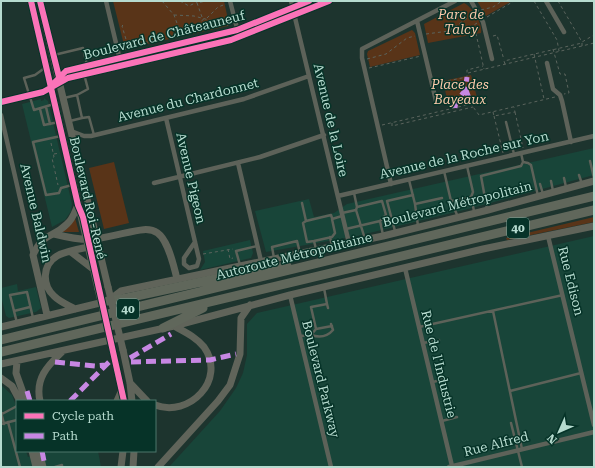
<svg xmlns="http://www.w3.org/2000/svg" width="595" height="468" font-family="'Roboto Serif',serif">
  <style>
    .built { fill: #184539 }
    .green { fill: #593418 }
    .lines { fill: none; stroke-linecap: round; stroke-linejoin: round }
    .path { stroke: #5b645d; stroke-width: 1; stroke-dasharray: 3 3; stroke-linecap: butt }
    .lane { stroke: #5d6259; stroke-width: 2.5 }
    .street { stroke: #5d6259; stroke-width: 4.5 }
    .secondary { stroke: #60645a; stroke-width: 7 }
    .highway { stroke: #60675b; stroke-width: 9 }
    .secondary-bridge { stroke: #60645a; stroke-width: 7 }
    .quiet { stroke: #c787e3; stroke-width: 5; stroke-dasharray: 10 5; stroke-linecap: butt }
    .cycleway-casing { stroke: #063328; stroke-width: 8 }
    .cycleway { stroke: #fb73b8; stroke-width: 6 }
    .labels { text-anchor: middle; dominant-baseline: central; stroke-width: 3; stroke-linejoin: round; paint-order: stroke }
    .shield { fill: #063328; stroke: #81a99d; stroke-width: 1 }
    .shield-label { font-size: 12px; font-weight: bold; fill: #b6dbcf }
    .park-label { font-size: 13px; font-style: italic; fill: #fcc9aa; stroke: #063328 }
    .street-label { font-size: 13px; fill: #b6dbcf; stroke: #063328 }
  </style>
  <rect width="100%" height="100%" fill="#1d342e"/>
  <path class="built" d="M44,98L48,101L72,204L71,211L65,220L52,227L22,104L41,99V101L44,100Z
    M594,148V175L468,209L357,236L266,252L255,211L309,199L314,217L334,213L347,204Z
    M594,236V467H169L220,411L236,388L243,373L247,355V324L257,313Z
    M250,240L253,253L251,258L200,270L205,262L203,251Z
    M17,284L18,291L36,287L41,308L36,312L9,318L6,316L1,296V288Z
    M1,385L12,395L15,403L17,411V451H26L28,457L48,451H98L101,467H1Z"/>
  <path class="green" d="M113,1H224L229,24L228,26L125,49Z
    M477,1H512L486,16Z
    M464,3C472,7 483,23 481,33L428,43L424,24Z
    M412,30L415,33L420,55L370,67L367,54L368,51Z
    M471,75L478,101L449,108L443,81Z
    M114,162L129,223L104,229L89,168Z
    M594,217V222L507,240L506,238Z
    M75,218L79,232H61Z"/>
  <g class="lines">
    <path class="path" d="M162,1L174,15L182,37
      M180,1L189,6L199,1
      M534,1L557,40L559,51
      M558,1L582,42L594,35
      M481,10L493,7L502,1
      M174,15L194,16L228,25
      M202,17L197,3L206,1
      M487,17L514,1
      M207,18L218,7L226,4
      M477,23L474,25L484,69
      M123,25L122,26L128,46L125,50
      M426,34L449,31L473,14
      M183,36L205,18
      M493,36L497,35L504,60
      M582,43V46L594,43
      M128,46L148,42
      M553,49L560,74H565L569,93L564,94
      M534,54L544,99
      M367,59L386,54L407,38L415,36
      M505,64L504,61L582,43
      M369,68L421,56
      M468,73L582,46
      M442,82L467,77V70L483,66
      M493,112L494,116L515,112L514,107
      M515,112L523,148
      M494,116L503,153
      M392,123V126L473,107
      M382,125L471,104L479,115L555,97
      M51,143L54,157L52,158L58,185
      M54,154L60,153
      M228,249L230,259L233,258
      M203,254L233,249"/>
    <path class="lane" d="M54,55L83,48L87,65
      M46,67L35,75L24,78L34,110L54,104
      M77,95L88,89L84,74
      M64,98L77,95L82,118L70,121
      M46,107L50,124
      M40,109L44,125L59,122
      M82,118L89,117L94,135
      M506,122L514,154
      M61,136L33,142L46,195L59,193L61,188L72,185
      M521,153L523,162L528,163L531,165L538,196
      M590,161L594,178
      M467,166L473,192L471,197L474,211
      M444,171L451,201
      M579,175L582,184
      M564,178L566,187
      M409,180L415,204L418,226
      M551,181L553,191
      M540,184L543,194
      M354,193L357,207L356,210L365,239
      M302,203L306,221L303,223L307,242L314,241
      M415,204L442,198
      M357,207L382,201L386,215L380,221
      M453,209L472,204
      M487,209L481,176L521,166L523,162
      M342,213L356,210
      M458,217L451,201L471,197
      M306,221L331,215L332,218
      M346,229L380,221L383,235
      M395,231L387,201L413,195
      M330,237L332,246
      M316,249L314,241L332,237L335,233L332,219L342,216
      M274,258L272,247L297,241L300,253
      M240,265L236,251L257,246
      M327,304L328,308
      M14,311L10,295L27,292L33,318
      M493,311L522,449
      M17,323L14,311L30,307
      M419,327L563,295
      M316,329L332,326
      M311,335C320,338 327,337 333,330L331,324
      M300,336L311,335L316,329L311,307L327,304L324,288
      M423,343L439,340
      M433,382L448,378
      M510,391L581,373
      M1,412L4,424
      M2,414L17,406
      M442,421L457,417
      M8,422L20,467
      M511,423L522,467
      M1,424L17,420
      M55,467L62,465V467"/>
    <path class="street" d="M106,1L120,60
      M230,1L238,32
      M291,1L349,243
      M471,1L483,22L492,59
      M546,1L564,32
      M417,21L436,101
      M547,63L553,89L560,95L562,101L571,142
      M1,102L43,92L51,87
      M1,115L33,255
      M166,118L199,259L197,266L189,268L184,264V258L195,242
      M71,131L84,136H91L244,99L309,76
      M238,163L261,261
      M154,183L260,157L324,135
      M391,184L362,58V49L455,1
      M338,196L594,136
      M548,236L594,425
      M405,268L452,466
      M290,295L331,467
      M449,467L594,432"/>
    <path class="secondary" d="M31,1L98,289
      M40,1L108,287
      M57,79L66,71L237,30L309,1
      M56,84L68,78L231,40L329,1
      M54,234C66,237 83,241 96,239C152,230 161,211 177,279
      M71,252L93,269
      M75,309C68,305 60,302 54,296C42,285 42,265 57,256C66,251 79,249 89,247L92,243
      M47,315L33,255C44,231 52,239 67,224C73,219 75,211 78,205
      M1,327L108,301L121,291L383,236L488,210L594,181
      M123,350L130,383L132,401
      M113,352L124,401
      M17,361L16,373L26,401
      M1,364L174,326L290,295L483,249L594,226
      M1,378L12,386L20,401
      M130,383L147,401
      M40,401C35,379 47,366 62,352
      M117,401L121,392
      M155,405C189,418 227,380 204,347C196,337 185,332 174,326
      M32,451L36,467
      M39,451L43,467
      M121,467L123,451
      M133,467L134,451
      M158,467L218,401L230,385L240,354L241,318L250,305"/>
    <path class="highway" d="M108,301L127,298L252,271L287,266
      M163,328L203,308
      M1,340L594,196
      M1,352L594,210"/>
    <path class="secondary-bridge" d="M108,287L123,350
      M98,289L113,352"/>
    <path class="quiet" d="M466,90L471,104
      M455,108L456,101L465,91L467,77
      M130,358L171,334
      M55,362L95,366L106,365
      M131,362L210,360L236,354
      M27,391L30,401
      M70,401L110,361
      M42,451L44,461"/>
    <defs>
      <path id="cycleway" d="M31,1L78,205L83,217L124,401
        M40,1L59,77
        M53,84L66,71L237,30L309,1
        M1,102L43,92L68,78L231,40L329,1"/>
    </defs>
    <use href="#cycleway" class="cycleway-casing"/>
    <use href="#cycleway" class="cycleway"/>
  </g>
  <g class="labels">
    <g class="shield">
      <rect x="507" y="218" width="22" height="20" rx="3"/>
      <rect x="117" y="299" width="22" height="20" rx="3"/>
    </g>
    <g class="shield-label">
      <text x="518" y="228">40</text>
      <text x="128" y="309">40</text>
    </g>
    <g class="park-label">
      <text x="461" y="14">Parc de<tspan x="461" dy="15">Talcy</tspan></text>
      <text x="460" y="84">Place des<tspan x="460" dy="15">Bayeaux</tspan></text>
    </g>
    <g class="street-label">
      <text transform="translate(164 35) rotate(-14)">Boulevard de Châteauneuf</text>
      <text transform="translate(188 100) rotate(-14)">Avenue du Chardonnet</text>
      <text transform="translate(331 120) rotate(77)">Avenue de la Loire</text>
      <text transform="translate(464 155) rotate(-13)">Avenue de la Roche sur Yon</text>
      <text transform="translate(191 178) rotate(77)">Avenue Pigeon</text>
      <text transform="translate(88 198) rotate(77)">Boulevard Roi-René</text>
      <text transform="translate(457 204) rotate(-14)">Boulevard Métropolitain</text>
      <text transform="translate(36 213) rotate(77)">Avenue Baldwin</text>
      <text transform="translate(294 256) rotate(-14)">Autoroute Métropolitaine</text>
      <text transform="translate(571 281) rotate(76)">Rue Edison</text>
      <text transform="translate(439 364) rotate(76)">Rue de l'Industrie</text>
      <text transform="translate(321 379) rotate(76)">Boulevard Parkway</text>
      <text transform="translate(496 444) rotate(-14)">Rue Alfred</text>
    </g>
  </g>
  <rect width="595" height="468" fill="none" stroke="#b6dbcf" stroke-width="4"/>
  <rect x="16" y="400" width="140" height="52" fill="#063328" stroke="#4c766b"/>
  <rect x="24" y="413" width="20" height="6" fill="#fb73b8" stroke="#4c766b"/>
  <text x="52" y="420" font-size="12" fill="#b6dbcf">Cycle path</text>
  <rect x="24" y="433" width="20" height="6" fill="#c787e3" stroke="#4c766b"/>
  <text x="52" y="440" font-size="12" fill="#b6dbcf">Path</text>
  <g transform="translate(559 432) rotate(225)" stroke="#063328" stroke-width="3" paint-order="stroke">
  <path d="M0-3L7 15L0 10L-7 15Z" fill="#b6dbcf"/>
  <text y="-6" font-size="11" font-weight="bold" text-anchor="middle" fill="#b6dbcf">N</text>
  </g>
</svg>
